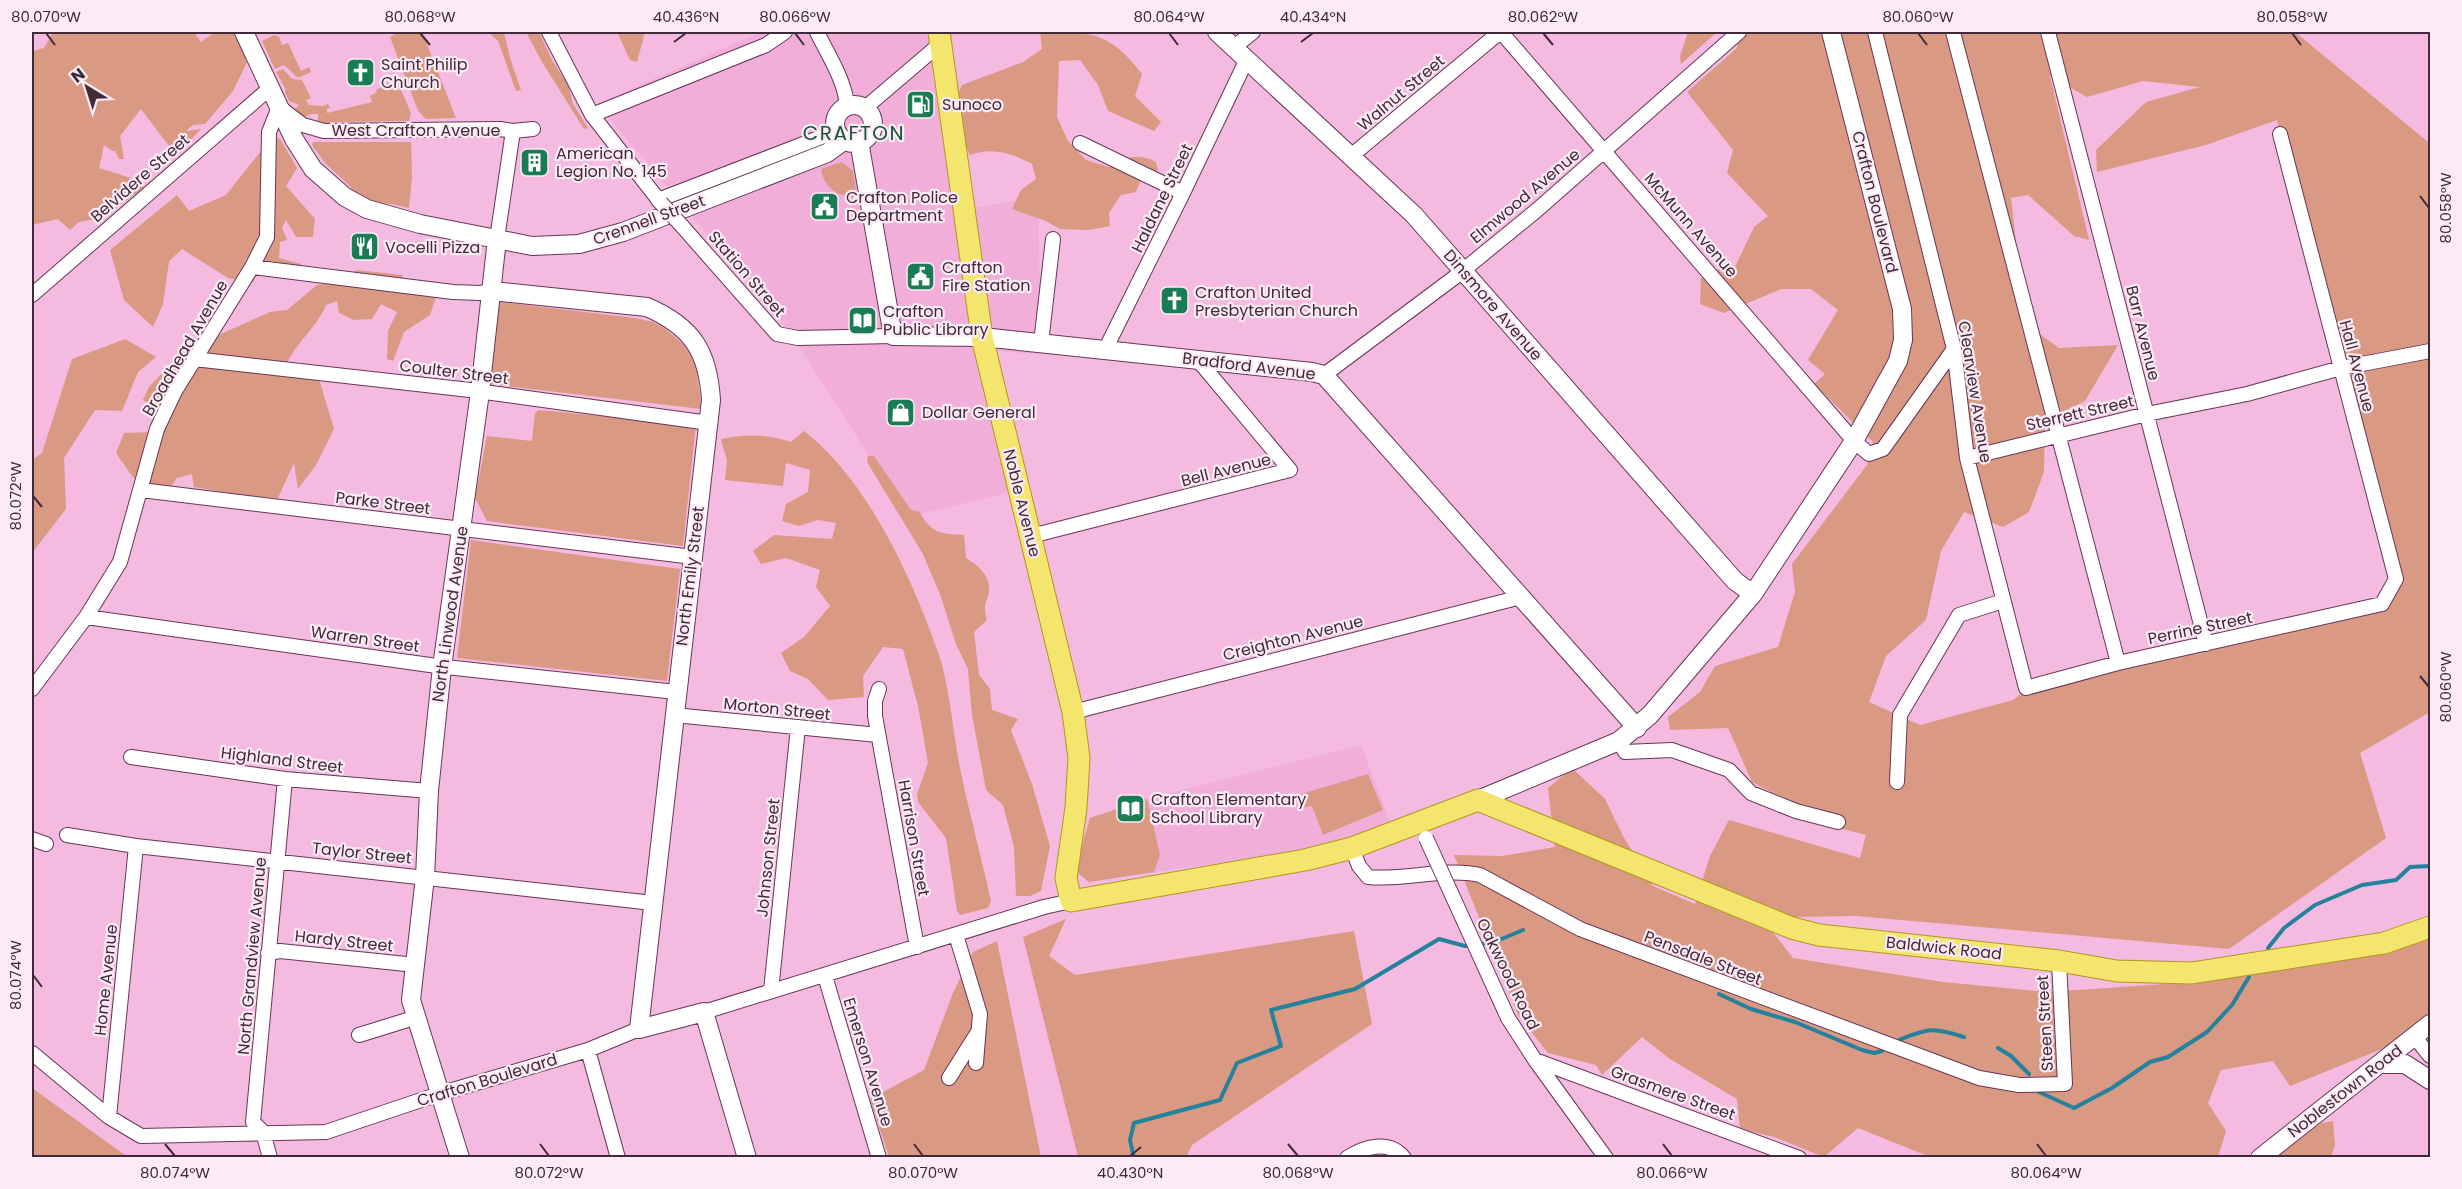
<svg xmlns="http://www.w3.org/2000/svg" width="2462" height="1189" font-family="Poppins,sans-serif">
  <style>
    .built { fill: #f0aed8 }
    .green { fill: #da9982; fill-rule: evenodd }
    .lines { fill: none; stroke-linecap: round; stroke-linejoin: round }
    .stream { stroke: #24829c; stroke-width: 4 }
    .street-casing { stroke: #673657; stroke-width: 16 }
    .secondary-casing { stroke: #673657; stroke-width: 20 }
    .primary-casing { stroke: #b0981d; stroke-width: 23 }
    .street { stroke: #fff; stroke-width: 14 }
    .secondary { stroke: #fff; stroke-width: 18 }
    .primary { stroke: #f4e56e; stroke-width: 21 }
    .street-bridge-casing { stroke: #673657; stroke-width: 16; stroke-linecap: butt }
    .street-bridge { stroke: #fff; stroke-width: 14 }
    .ticks { fill: none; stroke: #402938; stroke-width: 2 }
    .labels { text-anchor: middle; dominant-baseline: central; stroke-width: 4.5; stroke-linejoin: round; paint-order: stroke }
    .poi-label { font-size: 16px; fill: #402938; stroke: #fceaf5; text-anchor: start }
    .street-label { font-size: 16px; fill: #402938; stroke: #fceaf5 }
    .quarter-label { font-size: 20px; letter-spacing: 1.5px; fill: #135539; stroke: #fceaf5 }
    .neatline { fill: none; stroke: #402938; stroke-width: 2 }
    .ticks-label { font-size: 15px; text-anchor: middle; fill: #402938 }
  </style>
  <rect width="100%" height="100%" fill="#f5badf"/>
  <path class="built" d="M761,32H951L974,208L1038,197L1041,354L976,350L1010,492L908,517L788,329L597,104Z
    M1361,745L1390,822L1348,839L1317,848L1089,882L1079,874L1090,818L1147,799Z"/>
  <path class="green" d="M53,32H194L201,42L215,32H241L251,54L233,91L205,124L193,125L186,131L201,129L182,149L172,150L141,109L120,136L124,159H119L115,151H112L104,145L99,168L137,180L144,188L102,218L79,222L70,230L58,219L32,225V51L44,48Z
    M399,32H420L423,34L456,118L426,119L418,111L390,37Z
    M488,32H504L510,58L521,90L516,91L498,41Z
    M526,32H539L552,60L568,85L573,104L588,128L584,129L542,62Z
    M617,32H645L637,62L630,60Z
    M1040,32C1091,32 1109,31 1142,74L1135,96L1161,122L1154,131L1108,111L1098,85L1080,60L1059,61L1057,117L1068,141L1086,160L1109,167C1126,158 1137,152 1156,162L1158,170L1140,182L1136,192L1121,195L1109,213L1110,226L1089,230L1060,229L1046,221L1012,209L1021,190L1036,179L1032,164C1011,153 993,147 970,155C960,135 952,105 962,85L1023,62L1042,49Z
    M1688,32H1717L1681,64L1680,56Z
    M1738,32H2295L2428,142L2430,150V712L2360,753L2386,838L2229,949L1856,916L1792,917L1768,926L1793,958L1943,982L2048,992L2180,983L2430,933V1013L2394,1044L2290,1086L2273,1061L2221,1070L2208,1103L2226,1131L2218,1157H1930L1858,1128L1824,1157L1774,1137L1740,1129L1737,1099L1670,1059L1642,1037L1602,1075L1596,1065L1548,1053L1518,1015L1454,855L1502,856L1555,847L1548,788L1572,768L1605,799L1623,836L1653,886L1695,904L1710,856L1729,820L1860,858L1866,835L1839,828L1752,782L1728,728L1670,730L1668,717L1700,692L1715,666L1778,647L1795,592L1792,564L1867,465L1873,442L1814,384L1825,374L1808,360L1838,310L1811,289H1781L1724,313L1700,304L1701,279L1723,267H1735L1754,227L1768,216L1727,173L1733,150L1687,92L1737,48ZM2050,76L2087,97L2143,81L2200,87L2146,102L2096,150L2097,172L2206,145L2277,120L2394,572L2387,597L2029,688L2013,700L1920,725L1869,702L1886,656L1926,620L1941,551L1964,512L2003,527L2029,512L2044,472L2045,420L2085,401L2118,345L2059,348L2025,323L2011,198L2028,195L2074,236L2089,240Z
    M274,35L279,37L282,45L288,43L301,71L309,67L311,72L298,78L284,65L275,69L262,41Z
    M283,69L292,79L302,80L311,98L306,100L309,105L323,106L328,104L330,108L327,109V113L372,102L370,96L377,92L376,90L395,79L392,69L411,113L409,121L330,122L328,127L313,122L318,120V114H311L303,117L294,110L299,105L289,101L285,92L286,90L276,72Z
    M272,137L280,139L297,168L286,186L315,219L313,237H296L286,220L282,228L287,240L280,242L279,258L301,264L300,268L259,271L253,282L228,278L182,249L169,261L163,304L153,327L124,300L110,250L177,195L189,211L226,195Z
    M313,142H411L412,177L409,208L392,204L364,205L352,196L351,187L325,163L312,145Z
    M842,162L853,171L857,197C838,198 824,187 821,169Z
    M357,270L402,275L405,290L436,297L430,315L404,332L393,361L387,359L388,331L397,312L381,304L372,319L354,320L339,313L337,301L326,305C316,329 295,343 285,367L319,379L334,429L316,465L298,489L294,463L278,498L253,497L194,487L192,474L177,478L170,488L152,494L132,476L116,453L124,433L152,432L161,412L143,400L149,387L182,352L204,349L214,337L270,312L287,310L317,285L334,283Z
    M499,302L635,318L653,322L663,327L683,344L690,353L698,359C695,375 701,392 701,409L489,384Z
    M125,339L156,357L138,372L122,411L95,410L64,458L66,509L32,553V460L42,453L72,359Z
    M539,410L696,425L683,546L487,521L475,498L487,436L532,441L535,413Z
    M804,431C868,480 913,580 939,655C949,685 953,730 959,763C968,809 981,855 991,901L988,908L960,915L957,911L946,838L918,802L917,794L928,763L918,706L903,649L883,647L863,676L864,697L828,700L808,679L790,671L781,653L804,637L830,606L816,587L820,570L786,558L761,564L753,551L774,535L832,539L836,523L818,520L799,526L782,521L786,504L808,492L810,470L786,463L783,486L725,480L727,461L721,439C746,434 767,434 791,442Z
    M868,456H874L911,510L920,512C930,533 941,534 964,535L966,558C976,564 988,573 989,587C990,601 981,601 987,620L974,632L979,675L990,689L992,710L1018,719L1011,730L1032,784L1050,846L1041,891L1030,896H1016L1014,847L1003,805L986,790L972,715L968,669L956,644L941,597L923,554L867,462Z
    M471,540L680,569L667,681L457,658Z
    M1368,774L1383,810L1323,835L1312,806L1300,808L1298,795Z
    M1147,799L1160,855L1154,872L1089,882L1079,874L1076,866L1090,818Z
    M1066,919L1049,956L1075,975L1354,931L1372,1024L1192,1145L1186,1157H1078L1023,937Z
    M997,941L1041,1157H889L870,1099L924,1070L953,993L973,952Z
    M32,1088L122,1153L129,1157H32Z
    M2333,1121L2335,1145L2331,1157H2277L2321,1123Z"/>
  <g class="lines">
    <path class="stream" d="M1478,944L1492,943L1523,930
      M2268,948L2284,928L2315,905L2362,885L2396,880L2410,867L2430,866
      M1719,994L1751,1009L1795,1022L1862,1050L1874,1053L1882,1051
      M1899,1040C1928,1028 1934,1027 1964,1037
      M1998,1048L2011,1056L2029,1074
      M2039,1092L2074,1108L2112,1088L2150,1062L2168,1057L2207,1032L2232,1005L2249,977
      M1134,1158L1130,1140L1134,1123L1220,1100L1237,1063L1281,1046L1271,1010L1355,989L1439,939L1465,946L1471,945"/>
    <defs>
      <path id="street" d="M549,32L592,115L661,203
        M817,32C828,55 845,80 847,106
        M1501,32L1854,441L1869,454L1883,449L1954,349
        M1875,32L1954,349L1967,458L2026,688L2118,663L2382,604L2396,579L2280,134
        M1953,32L2118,663
        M2048,32L2206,644
        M1234,47L1253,32
        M865,108L940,44
        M592,115L766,45L785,32
        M1080,143L1183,193
        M1351,156L1500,32
        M658,200L837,131
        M682,226L777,334L798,338L893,336
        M497,239L513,131
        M252,267L453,292L480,293L492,291
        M32,295L270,88
        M1041,343L1053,239
        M1105,350L1183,193L1247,59
        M194,359L470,390L709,423
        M1324,375L1455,277L1537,210L1739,32
        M1967,458L2147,414L2247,394L2341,368L2430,351
        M141,490L693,557
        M1031,536L1290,470L1198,360
        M86,617L437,666L676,692
        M32,689L86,617L120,562L157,429L175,391L252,267L267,237L269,132L279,107L303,125L324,131L500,129L513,131L533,129
        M879,689L875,701V716L917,947
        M1073,712L1521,597
        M674,715L878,735
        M1619,741L1625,752L1672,750L1729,770L1751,793L1796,811L1838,822
        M131,757L285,779L429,791
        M1897,782L1900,715L1959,615L2003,601
        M67,835L136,846L653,903
        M32,839L46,844
        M1352,848L1359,866L1368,877C1405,881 1443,867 1480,875L1580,929L1979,1078L2019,1085L2065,1084L2059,961
        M956,935L980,1014L976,1063
        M268,953L280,951L416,965
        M825,976L879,1158
        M771,991L798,727
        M704,1012L1044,907L1071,901
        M1508,1018L1535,1060L1606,1158
        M359,1035L417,1017
        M2414,1036L2430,1056
        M588,1050L618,1158
        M32,1053L109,1117L141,1136L326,1132L439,1094L588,1050L639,1029
        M1535,1060L1799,1158
        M949,1078L978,1032
        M109,1117L136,846
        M270,1158L263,1132L253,1122L285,779
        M1347,1158C1364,1147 1389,1139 1404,1158"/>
      <path id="secondary" d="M244,32L294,139L313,169L345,197L367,209L420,224L532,246L579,244L623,232L827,153L845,140
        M1217,32L1414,215L1735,581L1753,594
        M835 124a19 19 0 1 1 38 0a19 19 0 1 1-38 0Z
        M859,141L893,336L982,337L1312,372L1324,375L1637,728
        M492,291L647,307C693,327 708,352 711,400L639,1029L704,1012L747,1158
        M1478,800L1619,741L1650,715L1753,594L1854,441L1898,361L1903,340L1902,309L1831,32
        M2380,1064H2405L2430,1080
        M460,1158L411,1000L425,877L429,791L442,667L480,392L497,239
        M2260,1158L2430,1024"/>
      <path id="primary" d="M939,32L982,337L1073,712L1079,758L1076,808L1066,878L1071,901L1305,860L1352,848L1478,800L1792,928L1819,935L2059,961L2117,971L2192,973L2384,943L2430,927"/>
    </defs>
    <use href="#street" class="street-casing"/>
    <use href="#secondary" class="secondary-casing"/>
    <use href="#primary" class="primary-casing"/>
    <use href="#street" class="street"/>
    <use href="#secondary" class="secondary"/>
    <use href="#primary" class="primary"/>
    <defs>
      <path id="street-bridge" d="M661,203L682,226
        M1426,838L1508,1018"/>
    </defs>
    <use href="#street-bridge" class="street-bridge-casing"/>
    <use href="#street-bridge" class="street-bridge"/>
  </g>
  <path class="ticks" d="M46,33L55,45M420,33L430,45M795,33L804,45M1169,33L1178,45M1543,33L1553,45M1918,33L1927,45M2292,33L2301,45M674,42L686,33M1301,42L1313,33M2420,196L2429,208M33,496L42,507M2420,676L2429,687M33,975L42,987M165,1144L175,1156M540,1144L549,1156M914,1144L923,1156M1288,1144L1298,1156M1663,1144L1672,1156M2037,1144L2046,1156M1130,1156L1141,1147"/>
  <defs>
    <symbol id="church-square" viewBox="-11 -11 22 22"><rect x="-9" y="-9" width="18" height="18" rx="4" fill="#197c54" stroke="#fceaf5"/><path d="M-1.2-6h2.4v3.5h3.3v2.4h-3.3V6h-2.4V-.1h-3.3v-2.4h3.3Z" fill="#fff"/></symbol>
    <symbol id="fuel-square" viewBox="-11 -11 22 22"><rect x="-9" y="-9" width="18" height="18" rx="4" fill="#197c54" stroke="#fceaf5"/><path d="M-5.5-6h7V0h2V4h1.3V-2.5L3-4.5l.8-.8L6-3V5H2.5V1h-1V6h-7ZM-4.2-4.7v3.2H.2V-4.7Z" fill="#fff"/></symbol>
    <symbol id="building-square" viewBox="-11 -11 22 22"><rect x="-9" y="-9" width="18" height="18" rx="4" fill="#197c54" stroke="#fceaf5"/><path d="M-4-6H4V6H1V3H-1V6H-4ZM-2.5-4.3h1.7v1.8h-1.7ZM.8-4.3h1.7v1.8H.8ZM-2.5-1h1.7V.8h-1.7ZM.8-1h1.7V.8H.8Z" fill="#fff"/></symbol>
    <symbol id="civic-square" viewBox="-11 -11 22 22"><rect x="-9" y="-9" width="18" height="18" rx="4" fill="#197c54" stroke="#fceaf5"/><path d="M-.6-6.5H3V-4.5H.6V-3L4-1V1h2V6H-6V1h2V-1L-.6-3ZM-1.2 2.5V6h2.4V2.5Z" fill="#fff"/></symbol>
    <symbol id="restaurant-square" viewBox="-11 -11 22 22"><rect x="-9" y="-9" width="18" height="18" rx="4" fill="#197c54" stroke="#fceaf5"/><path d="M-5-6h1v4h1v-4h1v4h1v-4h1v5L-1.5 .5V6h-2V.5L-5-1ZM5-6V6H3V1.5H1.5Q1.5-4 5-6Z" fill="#fff"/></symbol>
    <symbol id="library-square" viewBox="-11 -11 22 22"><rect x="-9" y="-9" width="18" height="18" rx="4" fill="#197c54" stroke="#fceaf5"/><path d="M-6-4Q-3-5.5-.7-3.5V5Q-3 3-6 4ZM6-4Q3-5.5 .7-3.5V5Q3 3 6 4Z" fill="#fff"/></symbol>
    <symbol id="shop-square" viewBox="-11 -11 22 22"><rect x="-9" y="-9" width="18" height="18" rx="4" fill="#197c54" stroke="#fceaf5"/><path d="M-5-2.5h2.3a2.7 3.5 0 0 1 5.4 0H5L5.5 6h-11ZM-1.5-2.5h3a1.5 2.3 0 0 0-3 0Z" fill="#fff"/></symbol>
  </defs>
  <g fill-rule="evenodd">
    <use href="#church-square" x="344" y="56" width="33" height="33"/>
    <use href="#fuel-square" x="904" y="88" width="33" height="33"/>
    <use href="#building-square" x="518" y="146" width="33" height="33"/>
    <use href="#civic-square" x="808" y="190" width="33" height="33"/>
    <use href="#restaurant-square" x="348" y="230" width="33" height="33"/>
    <use href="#civic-square" x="904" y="260" width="33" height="33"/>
    <use href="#church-square" x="1158" y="284" width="33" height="33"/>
    <use href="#library-square" x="846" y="304" width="33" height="33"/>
    <use href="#shop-square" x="884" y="396" width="33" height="33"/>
    <use href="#library-square" x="1114" y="792" width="33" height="33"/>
  </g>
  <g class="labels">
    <g class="poi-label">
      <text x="381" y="64">Saint Philip<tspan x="381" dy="18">Church</tspan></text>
      <text x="942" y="104">Sunoco</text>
      <text x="556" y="153">American<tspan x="556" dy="18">Legion No. 145</tspan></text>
      <text x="846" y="197">Crafton Police<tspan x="846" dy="18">Department</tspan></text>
      <text x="385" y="247">Vocelli Pizza</text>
      <text x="942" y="267">Crafton<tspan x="942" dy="18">Fire Station</tspan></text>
      <text x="1195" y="292">Crafton United<tspan x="1195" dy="18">Presbyterian Church</tspan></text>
      <text x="883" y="311">Crafton<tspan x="883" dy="18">Public Library</tspan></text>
      <text x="922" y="412">Dollar General</text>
      <text x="1151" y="799">Crafton Elementary<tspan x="1151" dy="18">School Library</tspan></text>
    </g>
    <g class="street-label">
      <text transform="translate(1401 93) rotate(-40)">Walnut Street</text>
      <text x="416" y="130">West Crafton Avenue</text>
      <text transform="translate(140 178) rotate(-41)">Belvidere Street</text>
      <text transform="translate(1525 196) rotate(-40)">Elmwood Avenue</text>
      <text transform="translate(1162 198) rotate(-64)">Haldane Street</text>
      <text transform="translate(1875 202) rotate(76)">Crafton Boulevard</text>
      <text transform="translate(649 220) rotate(-20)">Crennell Street</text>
      <text transform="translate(1691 225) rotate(49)">McMunn Avenue</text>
      <text transform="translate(747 274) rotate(49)">Station Street</text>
      <text transform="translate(1493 305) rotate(49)">Dinsmore Avenue</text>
      <text transform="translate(2143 333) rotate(76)">Barr Avenue</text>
      <text transform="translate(185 348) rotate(-60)">Broadhead Avenue</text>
      <text transform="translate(1249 366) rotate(7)">Bradford Avenue</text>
      <text transform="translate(2357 366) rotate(75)">Hall Avenue</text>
      <text transform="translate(454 372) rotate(7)">Coulter Street</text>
      <text transform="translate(1975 392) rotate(81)">Clearview Avenue</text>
      <text transform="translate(2080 413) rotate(-13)">Sterrett Street</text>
      <text transform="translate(1226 470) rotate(-14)">Bell Avenue</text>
      <text transform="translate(383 503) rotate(7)">Parke Street</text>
      <text transform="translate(1022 503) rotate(76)">Noble Avenue</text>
      <text transform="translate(690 576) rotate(-83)">North Emily Street</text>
      <text transform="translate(450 614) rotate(-82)">North Linwood Avenue</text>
      <text transform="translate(2200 628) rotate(-12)">Perrine Street</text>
      <text transform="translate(1293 638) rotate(-14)">Creighton Avenue</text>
      <text transform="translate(365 639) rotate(8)">Warren Street</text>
      <text transform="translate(777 709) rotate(6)">Morton Street</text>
      <text transform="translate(282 760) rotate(7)">Highland Street</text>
      <text transform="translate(914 838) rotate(80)">Harrison Street</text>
      <text transform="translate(362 853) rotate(6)">Taylor Street</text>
      <text transform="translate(768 858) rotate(-84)">Johnson Street</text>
      <text transform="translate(344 941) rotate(6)">Hardy Street</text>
      <text transform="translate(1944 948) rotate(6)">Baldwick Road</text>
      <text transform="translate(252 956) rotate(-85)">North Grandview Avenue</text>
      <text transform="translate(1703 958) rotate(21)">Pensdale Street</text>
      <text transform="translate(1508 974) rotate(64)">Oakwood Road</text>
      <text transform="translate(106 980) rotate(-84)">Home Avenue</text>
      <text transform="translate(2045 1023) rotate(-93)">Steen Street</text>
      <text transform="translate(868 1062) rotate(73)">Emerson Avenue</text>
      <text transform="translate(487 1080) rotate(-17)">Crafton Boulevard</text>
      <text transform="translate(2345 1091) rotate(-38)">Noblestown Road</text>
      <text transform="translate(1673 1093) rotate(20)">Grasmere Street</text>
    </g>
    <g class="quarter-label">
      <text x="854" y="133">CRAFTON</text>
    </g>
  </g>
  <rect width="2462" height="1189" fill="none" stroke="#fceaf5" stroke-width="66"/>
  <g transform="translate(87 87) rotate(322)" stroke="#fceaf5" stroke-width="4.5" paint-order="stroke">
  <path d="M0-4.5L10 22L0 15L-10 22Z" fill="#402938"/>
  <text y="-9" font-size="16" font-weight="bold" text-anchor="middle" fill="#402938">N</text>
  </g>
  <rect x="33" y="33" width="2396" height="1123" class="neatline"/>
  <g class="ticks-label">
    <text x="46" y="22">80.070°W</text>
    <text x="420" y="22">80.068°W</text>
    <text x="686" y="22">40.436°N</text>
    <text x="795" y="22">80.066°W</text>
    <text x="1169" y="22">80.064°W</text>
    <text x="1313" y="22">40.434°N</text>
    <text x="1543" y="22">80.062°W</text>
    <text x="1918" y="22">80.060°W</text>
    <text x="2292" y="22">80.058°W</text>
    <text transform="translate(2446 208) rotate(-90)" y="5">80.058°W</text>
    <text transform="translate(16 496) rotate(-90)" y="5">80.072°W</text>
    <text transform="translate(2446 687) rotate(-90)" y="5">80.060°W</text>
    <text transform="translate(16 975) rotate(-90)" y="5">80.074°W</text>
    <text x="175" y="1178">80.074°W</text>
    <text x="549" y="1178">80.072°W</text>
    <text x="923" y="1178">80.070°W</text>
    <text x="1130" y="1178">40.430°N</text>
    <text x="1298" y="1178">80.068°W</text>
    <text x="1672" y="1178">80.066°W</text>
    <text x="2046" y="1178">80.064°W</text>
  </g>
</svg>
